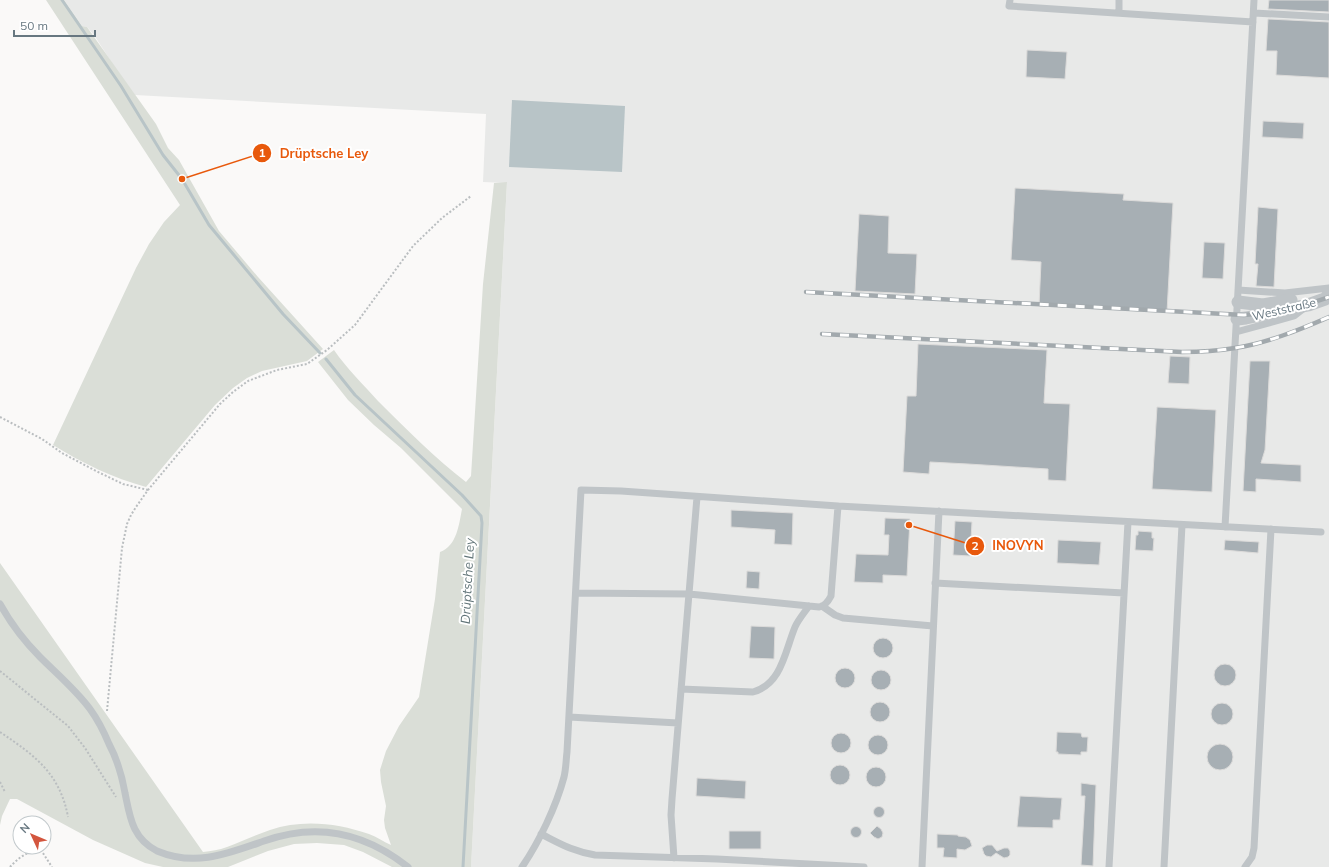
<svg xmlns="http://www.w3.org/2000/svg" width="1329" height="867" font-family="Mulish,sans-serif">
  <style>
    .built { fill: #e8e9e8 }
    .green { fill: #daded7 }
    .water { fill: #b8c4c7 }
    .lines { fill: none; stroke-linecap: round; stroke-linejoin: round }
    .stream { stroke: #b8c4c7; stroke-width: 3 }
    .building { fill: #a7afb4; stroke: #dcdbda }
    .path { stroke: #babec0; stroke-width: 2; stroke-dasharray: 2 2; stroke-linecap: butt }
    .service { stroke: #bfc4c7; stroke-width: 7 }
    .minor { stroke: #bfc4c7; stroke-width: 13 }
    .rail-casing { stroke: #a2a9ad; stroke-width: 4.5 }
    .rail { stroke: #fff; stroke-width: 3; stroke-dasharray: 9; stroke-linecap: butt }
    .labels { text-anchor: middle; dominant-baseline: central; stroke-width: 4; stroke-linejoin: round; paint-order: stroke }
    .street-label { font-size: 12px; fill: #677780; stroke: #fff }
    .water-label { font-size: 13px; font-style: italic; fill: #627579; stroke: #fff }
    .leader { fill: none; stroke: #e8590c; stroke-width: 1.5 }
    .callout-dot { fill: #e8590c; stroke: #fff; stroke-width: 1.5 }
    .mark-label { font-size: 12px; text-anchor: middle; font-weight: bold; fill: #fff }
    .callout-label { font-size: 13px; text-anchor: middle; font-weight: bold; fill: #e8590c; stroke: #fff; stroke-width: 4; stroke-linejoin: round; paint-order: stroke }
  </style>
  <rect width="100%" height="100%" fill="#faf9f8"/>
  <path class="built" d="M64,0H1329V867H471L507,183L483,182L486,114L135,95L116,69L94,35L87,27L82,26Z"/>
  <path class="green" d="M46,0H64L82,26L87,27L156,124L168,148L179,160L219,231L258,277L323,349L307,361L262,371L247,378L233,388L215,405L146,487C113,478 82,463 53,445L136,268L149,244L164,222L180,205Z
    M507,182L471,867H392L363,852L344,845L317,843L294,844L268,851L228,867H163L145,863L93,840L17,799H10L2,816L0,825V563L203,852C211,851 219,850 227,847C241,842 255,835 270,830C302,819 337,823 369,834C377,837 384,842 391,845L385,828L384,820L386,806L381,782L380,770L386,751L399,726L419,697L435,599L440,552C457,546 459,524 462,509L401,448L374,425L348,400L318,362L334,350C347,369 363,384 378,401C406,429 435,458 466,482L471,476L483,284L494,183Z"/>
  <path class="water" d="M512,100L625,106L622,172L509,167Z"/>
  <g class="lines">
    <path class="stream" d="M62,0L121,86L163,155L182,179L209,225L283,314L320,353
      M326,359L355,395L462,495L481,516L482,523L463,867"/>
  </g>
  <path class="building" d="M1269,0H1329V12L1268,9Z
    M1268,19L1329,22V78L1276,75L1277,51H1266Z
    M1027,50L1067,52L1065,79L1026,77Z
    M1263,121L1304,123L1303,139L1262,137Z
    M1015,188L1124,194L1123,200L1173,203L1167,312L1039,306L1041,262L1011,260Z
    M1258,207L1278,209L1274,287L1256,286L1258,264H1255Z
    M859,214L889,216L888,253L917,254L915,294L855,291Z
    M1204,242L1225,243L1223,279L1202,278Z
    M918,344L1047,350L1044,403L1070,404L1066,481L1048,480V469L968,464L930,462L929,474L903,472L907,396H916Z
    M1170,356L1190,357L1189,384L1168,383Z
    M1250,361H1270L1265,450L1261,463L1301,465V482L1256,479V492L1243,491Z
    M1157,407L1216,410L1212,492L1152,489Z
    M731,510L793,513L792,545L774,544L775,530L731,527Z
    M885,518L910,519L907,576L883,575V583L854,582L856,554L888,555L889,535H884Z
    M955,521L972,522L970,556L953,555Z
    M1138,531L1152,532V538H1154L1153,551L1135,550L1136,535H1138Z
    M1058,540L1101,542L1099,565L1057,563Z
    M1225,540L1259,542L1258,553L1224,550Z
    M747,571L760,572L759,589L746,588Z
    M751,626L775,627L774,659L749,658Z
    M873 648a10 10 0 1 1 20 0a10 10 0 1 1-20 0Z
    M1214 675a11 11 0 1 1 22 0a11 11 0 1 1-22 0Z
    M835 678a10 10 0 1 1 20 0a10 10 0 1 1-20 0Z
    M871 680a10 10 0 1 1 20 0a10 10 0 1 1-20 0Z
    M870 712a10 10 0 1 1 20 0a10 10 0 1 1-20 0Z
    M1211 714a11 11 0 1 1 22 0a11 11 0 1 1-22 0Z
    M1057,732L1081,733L1082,737H1088L1087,752H1081V755L1058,754V752H1056Z
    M831 743a10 10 0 1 1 20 0a10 10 0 1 1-20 0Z
    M868 745a10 10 0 1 1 20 0a10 10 0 1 1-20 0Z
    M1207 757a13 13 0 1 1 26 0a13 13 0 1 1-26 0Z
    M830 775a10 10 0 1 1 20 0a10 10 0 1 1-20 0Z
    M866 777a10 10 0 1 1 20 0a10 10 0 1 1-20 0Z
    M697,778L746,781L745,799L696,796Z
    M1081,783L1096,785L1093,866L1081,865L1085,796H1081Z
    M1020,796L1062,798L1060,820H1053V828L1017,827Z
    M873.5 812a5.5 5.5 0 1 1 11 0a5.5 5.5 0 1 1-11 0Z
    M877,826L881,829L883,833L882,837L878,839L874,837L870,833Z
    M850.5 832a5.5 5.5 0 1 1 11 0a5.5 5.5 0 1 1-11 0Z
    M729,831H761V849H729Z
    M937,834L958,835V836L966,837L970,840L972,846L965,850L957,849V858L943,857L944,848H937Z
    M987,845H992L997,851L1004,848H1008L1010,851V855L1008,857L1004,858L996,853L991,857L986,856L984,854L982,848Z"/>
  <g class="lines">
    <path class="path" d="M0,417L42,439L62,453L96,471L123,484L148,490
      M0,671L68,726L85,748L116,797
      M107,711L122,548L127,524L131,515L136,507L148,490L220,404L233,392L248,381L277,370L307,364L327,350L355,325L413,246L442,218L471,196
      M0,732C34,755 60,773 68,817
      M0,782L5,792
      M10,867C18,858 29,850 41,850L52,867"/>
    <path class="service" d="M1010,0L1009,6L1253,22
      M1119,13V0
      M1254,13L1329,17
      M1238,290L1285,293L1329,288
      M1236,332L1294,316L1303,309
      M1225,527L1254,0
      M935,583L1124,593
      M576,593L689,594L819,607C825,606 828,602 831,596L838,506
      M0,604C11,624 24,641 40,657C57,674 76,690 90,709C98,720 104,732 109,744C117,759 122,776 125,793C130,817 132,838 157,851C195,867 227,854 264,841C317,822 364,832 408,867
      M822,606L835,615L843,618L933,626
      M681,689L753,692C782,684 785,651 795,627C798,620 804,613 809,606
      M569,717L678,723
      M541,834C561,844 572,851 595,855L717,859L864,867
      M674,858L671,815L672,799L697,497
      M522,867C539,842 556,807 564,777C566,769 566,760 567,752L581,490L621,491L838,506L1321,532
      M922,867L939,511
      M1109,867L1128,522
      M1164,867L1182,525
      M1245,867L1252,857L1254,848L1271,529"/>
    <path class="minor" d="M1238,302L1263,305L1291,300
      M1237,319L1246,318L1308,305L1325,299L1329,294"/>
    <defs>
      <path id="rail" d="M806,292L1244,315C1274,313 1301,307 1329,297
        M822,334L1182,352C1200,352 1217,351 1235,348C1267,343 1299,330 1329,317"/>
    </defs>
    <use href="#rail" class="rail-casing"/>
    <use href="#rail" class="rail"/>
  </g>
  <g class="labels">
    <g class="street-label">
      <text transform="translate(1284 309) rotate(-13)">Weststraße</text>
    </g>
    <g class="water-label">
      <text transform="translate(467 581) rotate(-87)">Drüptsche Ley</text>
    </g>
  </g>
  <path class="leader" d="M182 179L262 153M909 525L975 546"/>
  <g class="callout-dot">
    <circle cx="182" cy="179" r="4"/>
    <circle cx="909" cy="525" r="4"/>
    <circle cx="262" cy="153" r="10"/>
    <circle cx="975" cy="546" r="10"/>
  </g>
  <g class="mark-label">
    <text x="262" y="157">1</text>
    <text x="975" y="550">2</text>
  </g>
  <g class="callout-label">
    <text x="324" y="158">Drüptsche Ley</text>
    <text x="1018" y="550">INOVYN</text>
  </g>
  <g transform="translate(32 835) rotate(314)"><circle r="19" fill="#ffffff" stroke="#c2c9cc"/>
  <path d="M0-3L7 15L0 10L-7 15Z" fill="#d3563e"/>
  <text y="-6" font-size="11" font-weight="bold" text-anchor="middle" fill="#677780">N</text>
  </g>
  <path d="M14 30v6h81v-6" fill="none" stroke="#677780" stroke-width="2"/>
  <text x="20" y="30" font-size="12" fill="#677780" stroke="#ffffff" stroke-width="3" paint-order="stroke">50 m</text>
</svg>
